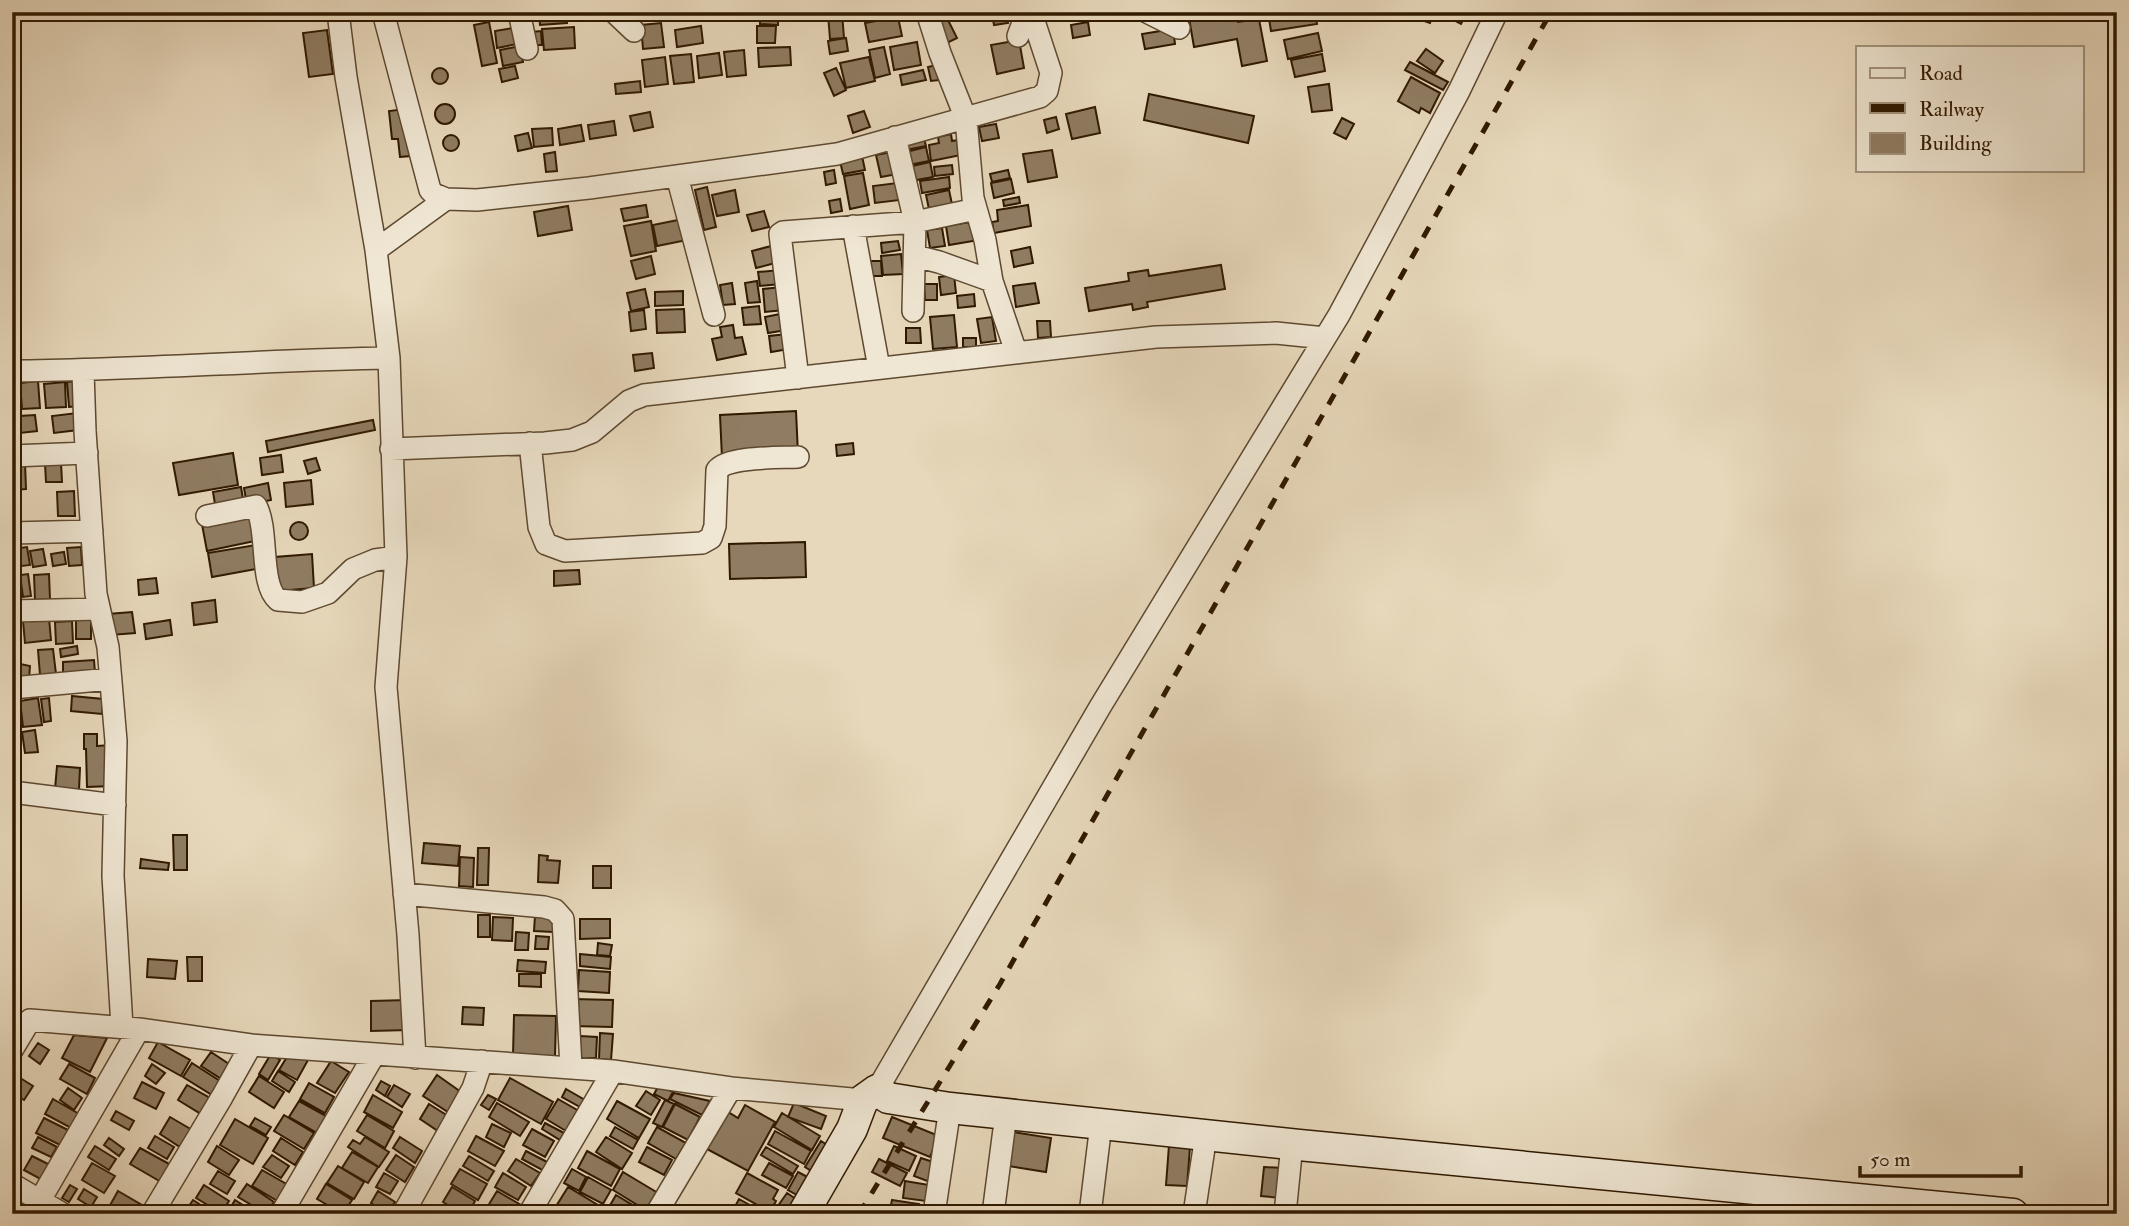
<svg xmlns="http://www.w3.org/2000/svg" width="2129" height="1226" font-family="'IM FELL Double Pica',serif">
  <style>
    .building { fill: #8f7c62; stroke: #301901; stroke-width: 2 }
    .lines { fill: none; stroke-linecap: round; stroke-linejoin: round }
    .lane-casing { stroke: #5e4930; stroke-width: 14 }
    .street-casing { stroke: #5e4930; stroke-width: 24 }
    .secondary-casing { stroke: #301901; stroke-width: 33 }
    .lane { stroke: #efe6d3; stroke-width: 10 }
    .street { stroke: #efe6d3; stroke-width: 21 }
    .secondary { stroke: #efe6d3; stroke-width: 30 }
    .rail { stroke: #301901; stroke-width: 5; stroke-dasharray: 12 12; stroke-linecap: butt }
  </style>
  <rect width="100%" height="100%" fill="#e7d8bb"/>
  <filter id="stains"><feTurbulence type="fractalNoise" baseFrequency=".00286" numOctaves="4"/><feColorMatrix values="0 0 0 0 .2 0 0 0 0 .09 0 0 0 0 .02 0 0 0 .5 -.17"/></filter>
  <radialGradient id="worn" r=".72"><stop offset=".6" stop-color="#630" stop-opacity="0"/><stop offset="1" stop-color="#630" stop-opacity=".3"/></radialGradient>
  <path class="building" d="M471,12H490L491,17L473,21Z
    M539,12H566L567,23L540,25Z
    M689,12H715V15L690,20Z
    M1006,12L1008,23L994,25L992,14Z
    M1197,12H1236L1238,22L1259,19L1267,61L1242,66L1237,39L1194,47L1189,18L1198,16Z
    M1268,12H1315L1317,24L1271,31Z
    M1421,12H1433L1430,23L1418,19Z
    M1445,12H1467L1461,24L1444,15Z
    M842,13L844,38L830,39L828,14Z
    M760,14L778,15V25L760,24Z
    M945,14L957,38L947,43L935,18Z
    M898,17L902,36L869,42L865,23Z
    M489,22L497,63L482,66L474,25Z
    M1088,22L1090,35L1073,38L1071,25Z
    M661,23L664,47L643,49L641,25Z
    M701,26L703,43L677,47L675,30Z
    M757,26H776L775,43H757Z
    M519,27L522,43L497,48L495,31Z
    M574,27L575,48L544,50L542,29Z
    M1173,29L1175,44L1145,49L1142,34Z
    M327,30L333,74L309,77L303,33Z
    M541,31L542,45H532L531,32Z
    M1318,33L1322,51L1288,59L1284,40Z
    M846,38L848,51L830,54L828,41Z
    M1019,40L1024,68L997,74L991,45Z
    M917,42L921,65L894,70L890,47Z
    M520,46L523,62L503,66L500,50Z
    M790,47L791,65L759,67L758,48Z
    M884,47L890,74L875,78L869,50Z
    M1426,49L1443,61L1435,73L1417,61Z
    M744,50L746,75L727,77L724,52Z
    M719,53L722,75L699,78L697,56Z
    M691,54L694,82L674,84L670,56Z
    M1322,54L1325,71L1295,77L1291,60Z
    M665,57L668,84L645,87L642,60Z
    M869,57L875,81L846,88L840,63Z
    M1410,62L1448,82L1443,90L1405,70Z
    M937,65L940,80L931,81L928,67Z
    M515,66L518,78L502,82L499,69Z
    M836,68L846,90L834,96L824,73Z
    M432 76a8 8 0 1 1 16 0a8 8 0 1 1-16 0Z
    M923,70L926,80L902,85L900,75Z
    M1411,77L1440,93L1430,113L1421,108L1419,113L1398,101Z
    M640,81L641,92L616,94L615,84Z
    M1329,84L1332,110L1312,112L1308,87Z
    M1149,94L1254,116L1248,143L1144,120Z
    M435 114a10 10 0 1 1 20 0a10 10 0 1 1-20 0Z
    M1095,107L1100,133L1072,139L1066,114Z
    M405,109L411,156L400,157L398,139H392L389,111Z
    M864,111L870,127L853,133L848,116Z
    M650,112L653,127L634,131L630,116Z
    M1056,117L1059,129L1047,133L1044,120Z
    M1342,118L1354,124L1346,139L1334,133Z
    M614,121L616,135L590,139L588,125Z
    M996,124L999,138L982,141L979,127Z
    M581,125L584,141L560,145L558,129Z
    M552,128L553,145L534,147L532,129Z
    M528,133L532,148L518,151L515,136Z
    M951,134L952,141L958,140L961,155L931,161L929,145L939,143L938,137Z
    M443 143a8 8 0 1 1 16 0a8 8 0 1 1-16 0Z
    M923,135L926,146L906,150L903,139Z
    M926,147L929,161L909,165L906,152Z
    M1052,150L1057,177L1028,182L1023,154Z
    M555,152L557,171L546,172L544,154Z
    M891,152L897,174L881,177L876,155Z
    M862,156L865,170L843,174L840,161Z
    M930,162L933,177L911,181L908,167Z
    M952,165L953,174L935,176L934,167Z
    M834,170L836,183L826,185L824,172Z
    M1008,170L1010,178L992,182L990,174Z
    M863,173L869,205L850,209L844,176Z
    M949,177L950,188L922,193L920,181Z
    M1011,179L1014,193L994,198L991,183Z
    M897,183L900,200L875,203L873,186Z
    M707,187L716,227L704,230L695,190Z
    M735,190L739,212L717,216L712,195Z
    M949,190L953,209L930,214L926,195Z
    M1019,197L1020,203L1004,206L1003,200Z
    M840,199L842,211L831,213L829,201Z
    M646,205L648,217L624,221L621,209Z
    M1028,205L1031,226L994,233L992,222L998,221L997,210Z
    M568,206L572,230L538,236L534,212Z
    M764,211L769,227L752,231L747,215Z
    M683,219L687,240L657,246L653,225Z
    M651,221L656,251L631,256L624,226Z
    M976,221L979,240L949,245L946,226Z
    M942,228L945,246L930,248L927,230Z
    M898,241L900,250L882,253L881,243Z
    M775,245L779,262L756,268L752,251Z
    M1030,247L1033,263L1014,267L1011,251Z
    M901,254L903,274L883,275L881,256Z
    M651,256L655,274L636,279L631,261Z
    M871,261H881L882,276H871Z
    M1221,265L1225,289L1147,302L1148,307L1133,310L1132,304L1089,311L1085,288L1129,281L1128,273L1148,270L1149,276Z
    M780,270L781,284L760,286L758,272Z
    M954,275L956,293L941,295L939,277Z
    M757,281L760,302L748,303L745,283Z
    M732,283L735,304L723,305L720,285Z
    M1035,283L1039,303L1016,307L1013,286Z
    M924,284H937V300H925Z
    M782,287L784,310L765,312L763,289Z
    M645,289L649,307L631,311L627,293Z
    M683,291V305L655,306V292Z
    M974,294L975,306L958,308L957,296Z
    M759,306L761,324L744,325L742,308Z
    M684,309L685,332L657,333L656,310Z
    M644,310L646,329L631,331L629,312Z
    M785,313L787,330L768,333L765,317Z
    M954,315L957,347L933,349L930,317Z
    M992,317L996,341L981,343L977,319Z
    M1037,321H1050L1051,337L1038,338Z
    M733,325L735,338L742,337L746,354L717,360L712,339L722,337L720,327Z
    M906,328H920L921,343H906Z
    M787,334L789,349L771,352L769,336Z
    M963,338H976V347H963Z
    M652,353L654,368L635,371L633,355Z
    M38,381L40,408L22,409L20,383Z
    M76,381L79,406L69,407L67,382Z
    M65,382L66,407L46,408L44,384Z
    M796,411L798,454L722,458L720,415Z
    M77,413L78,430L54,433L52,416Z
    M35,415L37,431L20,433L19,416Z
    M373,420L375,430L268,452L266,441Z
    M853,443L854,454L837,456L836,445Z
    M233,453L238,485L179,495L173,463Z
    M281,455L283,472L262,475L260,458Z
    M316,458L320,470L308,474L304,461Z
    M25,463L26,489L12,490V464Z
    M61,463L62,482H46L45,464Z
    M311,480L313,504L286,507L284,483Z
    M268,483L271,500L247,505L244,488Z
    M241,487L244,505L216,510L213,492Z
    M74,491L75,516H58L57,492Z
    M249,510L255,541L207,551L201,519Z
    M290 531a9 9 0 1 1 18 0a9 9 0 1 1-18 0Z
    M805,542L806,577L730,579L729,544Z
    M256,545L261,568L212,577L208,553Z
    M27,547L30,565L14,567L12,549Z
    M81,547L82,565L69,566L67,548Z
    M43,549L46,565L33,567L30,551Z
    M64,552L66,564L53,566L51,554Z
    M312,554L314,588L278,591L275,557Z
    M579,570L580,584L554,586V571Z
    M28,574L31,596L23,597L20,575Z
    M49,574L50,599L35,600L34,575Z
    M156,578L158,593L139,595L138,580Z
    M215,600L217,622L194,625L192,603Z
    M132,612L135,633L111,635L108,614Z
    M49,618L51,640L25,643L23,621Z
    M76,618H91V639H76Z
    M170,620L172,635L146,639L144,624Z
    M12,621H16L17,643H12Z
    M72,621L73,643L56,644L55,622Z
    M77,646L78,654L61,657L60,649Z
    M53,649L56,674L40,675L38,650Z
    M94,660L95,673L63,675V662Z
    M20,664L30,666L29,679L19,678Z
    M72,696L103,699L102,714L71,711Z
    M38,698L42,725L23,727L20,701Z
    M49,698L51,721L44,722L41,699Z
    M35,730L38,752L25,753L22,732Z
    M84,734H97V746L111,745L112,786L87,787L86,749H84Z
    M12,752H17L18,772H12Z
    M57,766L80,768L79,790L55,789Z
    M173,835H187V870H174Z
    M424,843L460,846L458,866L422,863Z
    M478,848H489L488,885H477Z
    M539,855L548,856L547,860L560,861L558,883L538,882Z
    M460,857L474,858L473,887L459,886Z
    M141,859L169,863L168,870L140,868Z
    M593,866H611V888H593Z
    M478,915H490V937H478Z
    M535,916L553,917V932L534,931Z
    M493,917L513,918L512,941L492,940Z
    M580,919H610V938L580,939Z
    M516,932L529,933L528,950H515Z
    M536,936L549,937L548,949H535Z
    M598,943L612,945L610,956L597,955Z
    M580,954L611,957L610,969L580,966Z
    M187,957H202V981H188Z
    M148,959L177,961L175,979L147,977Z
    M518,960L546,962L545,973L517,971Z
    M579,970L610,972L609,993L578,991Z
    M519,974H541V987L519,986Z
    M574,999L613,1000L612,1027L573,1026Z
    M408,1000L409,1030L371,1031V1001Z
    M463,1007L484,1008L483,1025L462,1024Z
    M514,1015L556,1016L555,1057L513,1055Z
    M600,1033L613,1034L611,1060L599,1059Z
    M74,1035L107,1038L90,1072L62,1058Z
    M580,1036L597,1037L596,1058H579Z
    M158,1042L190,1060L181,1076L149,1058Z
    M38,1043L49,1050L40,1064L29,1056Z
    M211,1052L232,1066L223,1080L201,1066Z
    M271,1054L280,1060L268,1080L259,1074Z
    M287,1057L304,1058L308,1060L297,1080L279,1070Z
    M331,1061L349,1072L335,1093L317,1083Z
    M192,1063L220,1081L212,1095L183,1077Z
    M69,1064L95,1078L87,1094L60,1079Z
    M152,1064L165,1073L156,1084L145,1076Z
    M278,1071L295,1082L289,1092L272,1081Z
    M437,1075L461,1092L448,1112L423,1096Z
    M17,1076L33,1086L24,1100L12,1093V1083Z
    M259,1076L284,1092L274,1108L249,1092Z
    M510,1078L553,1102L541,1124L498,1100Z
    M381,1081L390,1086L385,1096L376,1090Z
    M142,1082L164,1093L156,1109L134,1098Z
    M309,1083L334,1097L325,1113L300,1099Z
    M187,1085L210,1098L201,1114L178,1100Z
    M394,1085L410,1094L402,1107L387,1097Z
    M659,1085L673,1092L668,1101L654,1094Z
    M68,1088L82,1098L74,1110L60,1100Z
    M566,1089L585,1100L580,1107L562,1097Z
    M646,1091L660,1100L651,1115L636,1106Z
    M674,1093L710,1101L702,1115L670,1099Z
    M373,1095L402,1112L393,1128L364,1112Z
    M488,1095L496,1099L489,1110L481,1105Z
    M53,1099L81,1115L73,1129L45,1114Z
    M558,1099L579,1111L566,1131L546,1119Z
    M665,1100L674,1104L662,1127L653,1123Z
    M299,1101L328,1117L319,1134L289,1117Z
    M617,1101L650,1119L639,1138L607,1119Z
    M497,1103L529,1122L520,1136L489,1117Z
    M794,1103L826,1116L821,1129L788,1117Z
    M429,1104L448,1116L438,1131L420,1119Z
    M675,1104L700,1117L688,1140L663,1127Z
    M745,1105L775,1122L748,1171L707,1149L728,1112L738,1118Z
    M116,1111L134,1121L129,1130L111,1120Z
    M782,1113L820,1136L812,1150L774,1127Z
    M284,1115L314,1133L304,1149L274,1131Z
    M367,1115L394,1131L385,1148L357,1131Z
    M170,1117L194,1131L183,1149L160,1134Z
    M892,1117L939,1136L930,1157L883,1138Z
    M44,1118L70,1131L62,1146L36,1133Z
    M255,1118L271,1127L266,1135L250,1126Z
    M235,1119L268,1138L253,1164L220,1145Z
    M545,1123L564,1133L560,1140L542,1129Z
    M492,1124L511,1133L504,1147L486,1137Z
    M615,1127L638,1140L633,1149L610,1136Z
    M657,1127L686,1143L676,1159L648,1143Z
    M532,1129L554,1141L545,1157L523,1145Z
    M775,1131L811,1151L804,1164L768,1144Z
    M1013,1132L1051,1138L1046,1172L1008,1166Z
    M155,1136L174,1147L167,1159L148,1148Z
    M476,1136L504,1151L495,1166L468,1151Z
    M38,1137L57,1147L51,1157L32,1148Z
    M365,1137L389,1152L379,1167L348,1147L353,1140L360,1144Z
    M400,1137L422,1151L415,1163L393,1148Z
    M606,1137L632,1153L622,1169L596,1152Z
    M109,1138L124,1149L119,1156L104,1145Z
    M281,1138L303,1152L295,1165L273,1151Z
    M821,1141L835,1150L819,1176L805,1167Z
    M1169,1145L1190,1147L1187,1186L1166,1185Z
    M95,1146L116,1159L109,1170L88,1157Z
    M217,1146L239,1160L229,1175L208,1162Z
    M894,1146L916,1156L909,1171L887,1161Z
    M647,1147L672,1160L664,1175L639,1162Z
    M766,1147L798,1166L793,1174L761,1155Z
    M140,1148L171,1165L161,1182L130,1164Z
    M526,1151L549,1163L544,1171L522,1159Z
    M587,1151L620,1169L611,1186L578,1168Z
    M352,1152L378,1167L368,1183L342,1168Z
    M272,1155L289,1166L281,1178L263,1167Z
    M396,1155L414,1167L405,1182L386,1170Z
    M32,1156L52,1166L44,1181L24,1170Z
    M469,1156L494,1171L488,1181L463,1166Z
    M921,1158L936,1163L930,1182L914,1176Z
    M516,1159L540,1173L531,1186L508,1171Z
    M879,1159L907,1173L900,1186L872,1172Z
    M92,1163L115,1176L104,1193L82,1180Z
    M769,1163L793,1176L786,1188L762,1175Z
    M338,1166L364,1182L354,1199L327,1183Z
    M1264,1167L1283,1168L1281,1198L1261,1196Z
    M460,1169L487,1184L478,1200L451,1184Z
    M572,1169L586,1177L579,1191L564,1183Z
    M262,1170L290,1186L279,1202L252,1186Z
    M218,1171L235,1181L227,1194L210,1184Z
    M623,1172L663,1196L652,1214L613,1190Z
    M798,1172L817,1182L806,1200L788,1190Z
    M384,1173L398,1181L390,1194L376,1187Z
    M503,1173L526,1187L518,1200L495,1187Z
    M747,1173L778,1190L773,1199L776,1201L770,1212L736,1193Z
    M588,1177L611,1190L603,1204L580,1192Z
    M905,1181L929,1185L926,1201L903,1198Z
    M247,1184L274,1202L267,1214L238,1197Z
    M326,1184L352,1200L343,1214L317,1199Z
    M70,1185L77,1189L69,1202L62,1198Z
    M204,1185L229,1201L221,1213L196,1198Z
    M452,1187L475,1201L468,1214H463L443,1202Z
    M568,1187L603,1208L599,1214H566L555,1208Z
    M84,1189L97,1197L91,1207L78,1199Z
    M118,1191L147,1208L144,1214H116L108,1209Z
    M378,1191L395,1202L387,1214L371,1203Z
    M497,1191L521,1205L515,1214H502L488,1206Z
    M787,1193L802,1203L795,1214H780L775,1210Z
    M616,1195L644,1212L643,1214H616L608,1209Z
    M739,1199L766,1214H731Z
    M193,1200L207,1209L204,1214H188L185,1212Z
    M235,1200L257,1214H227Z
    M892,1200L919,1204L918,1214H889Z
    M362,1205L377,1214H357Z
    M680,1205L696,1214H676Z
    M1205,1210L1237,1213L1205,1214Z"/>
  <g class="lines">
    <defs>
      <path id="lane" d="M12,1019L30,1020"/>
      <path id="street" d="M338,12L346,77L376,250L389,358L396,557L386,687L408,935L415,1058
        M383,12L430,190L434,194L446,199L477,200L589,188L837,154L1040,97L1047,91L1051,73L1031,12
        M519,12L527,49
        M614,12L634,31
        M927,12L940,53L966,119L973,198L985,240L992,281L1016,352
        M1147,12L1179,28
        M1018,36L1027,12
        M895,137L915,222L913,311
        M677,176L714,315
        M853,226L879,368
        M376,250L446,199
        M915,256L939,262L992,281
        M12,371C138,370 263,360 389,358
        M83,371L85,431L96,594L108,647L116,741L113,876L122,1027
        M798,378L780,234L783,232L915,222L976,209
        M530,443L539,527L546,544L565,551L702,543L711,538L715,526L717,470C729,456 779,458 798,457
        M391,449L545,443L572,440L592,432L629,401L644,395L1156,337L1276,333L1325,338
        M12,456L87,453
        M207,516L256,506C269,529 259,584 278,600L302,602L328,593L353,569L375,560L396,557
        M12,533L92,531
        M12,611L99,609
        M12,688L110,679
        M12,792L115,805
        M404,894L544,907L555,910L563,919L571,1067
        M12,1050L30,1020L139,1029L251,1045L613,1071L731,1088L863,1100
        M877,1090L1100,707L1339,315L1459,91L1497,12
        M12,1184L63,1214
        M32,1214L139,1029
        M152,1214L222,1097L251,1045
        M281,1214L374,1055
        M403,1214L473,1088L482,1061
        M529,1214L613,1071
        M656,1214L731,1088
        M934,1214L950,1108
        M993,1214L1006,1114
        M1090,1214L1101,1124
        M1194,1214L1206,1135
        M1285,1214L1292,1144"/>
      <path id="secondary" d="M803,1214L852,1129L863,1100L877,1090L888,1098L950,1108L1299,1145L2013,1214"/>
    </defs>
    <use href="#lane" class="lane-casing"/>
    <use href="#street" class="street-casing"/>
    <use href="#secondary" class="secondary-casing"/>
    <use href="#lane" class="lane"/>
    <use href="#street" class="street"/>
    <use href="#secondary" class="secondary"/>
    <path class="rail" d="M859,1214L1000,984L1551,12"/>
  </g>
  <rect width="2129" height="1226" fill="none" stroke="#e7d8bb" stroke-width="42"/>
  <rect x="14" y="14" width="2101" height="1198" fill="none" stroke="#301901" stroke-width="3.5"/>
  <rect x="21" y="21" width="2087" height="1184" fill="none" stroke="#301901" stroke-width="2"/>
  <rect x="1856" y="46" width="228" height="126" fill="#efe6d3" stroke="#a3947f" stroke-width="2"/>
  <rect x="1870" y="68" width="35" height="10" fill="#efe6d3" stroke="#a3947f" stroke-width="2"/>
  <text x="1919" y="80" font-size="21" fill="#301901">Road</text>
  <rect x="1870" y="103" width="35" height="10" fill="#301901" stroke="#a3947f" stroke-width="2"/>
  <text x="1919" y="116" font-size="21" fill="#301901">Railway</text>
  <rect x="1870" y="133" width="35" height="21" fill="#8f7c62" stroke="#a3947f" stroke-width="2"/>
  <text x="1919" y="150" font-size="21" fill="#301901">Building</text>
  <path d="M1860 1166v10h161v-10" fill="none" stroke="#301901" stroke-width="3.5"/>
  <text x="1870" y="1166" font-size="21" fill="#301901" stroke="#efe6d3" stroke-width="5" paint-order="stroke">50 m</text>
  <rect width="100%" height="100%" filter="url(#stains)"/>
  <rect width="100%" height="100%" fill="url(#worn)"/>
</svg>
